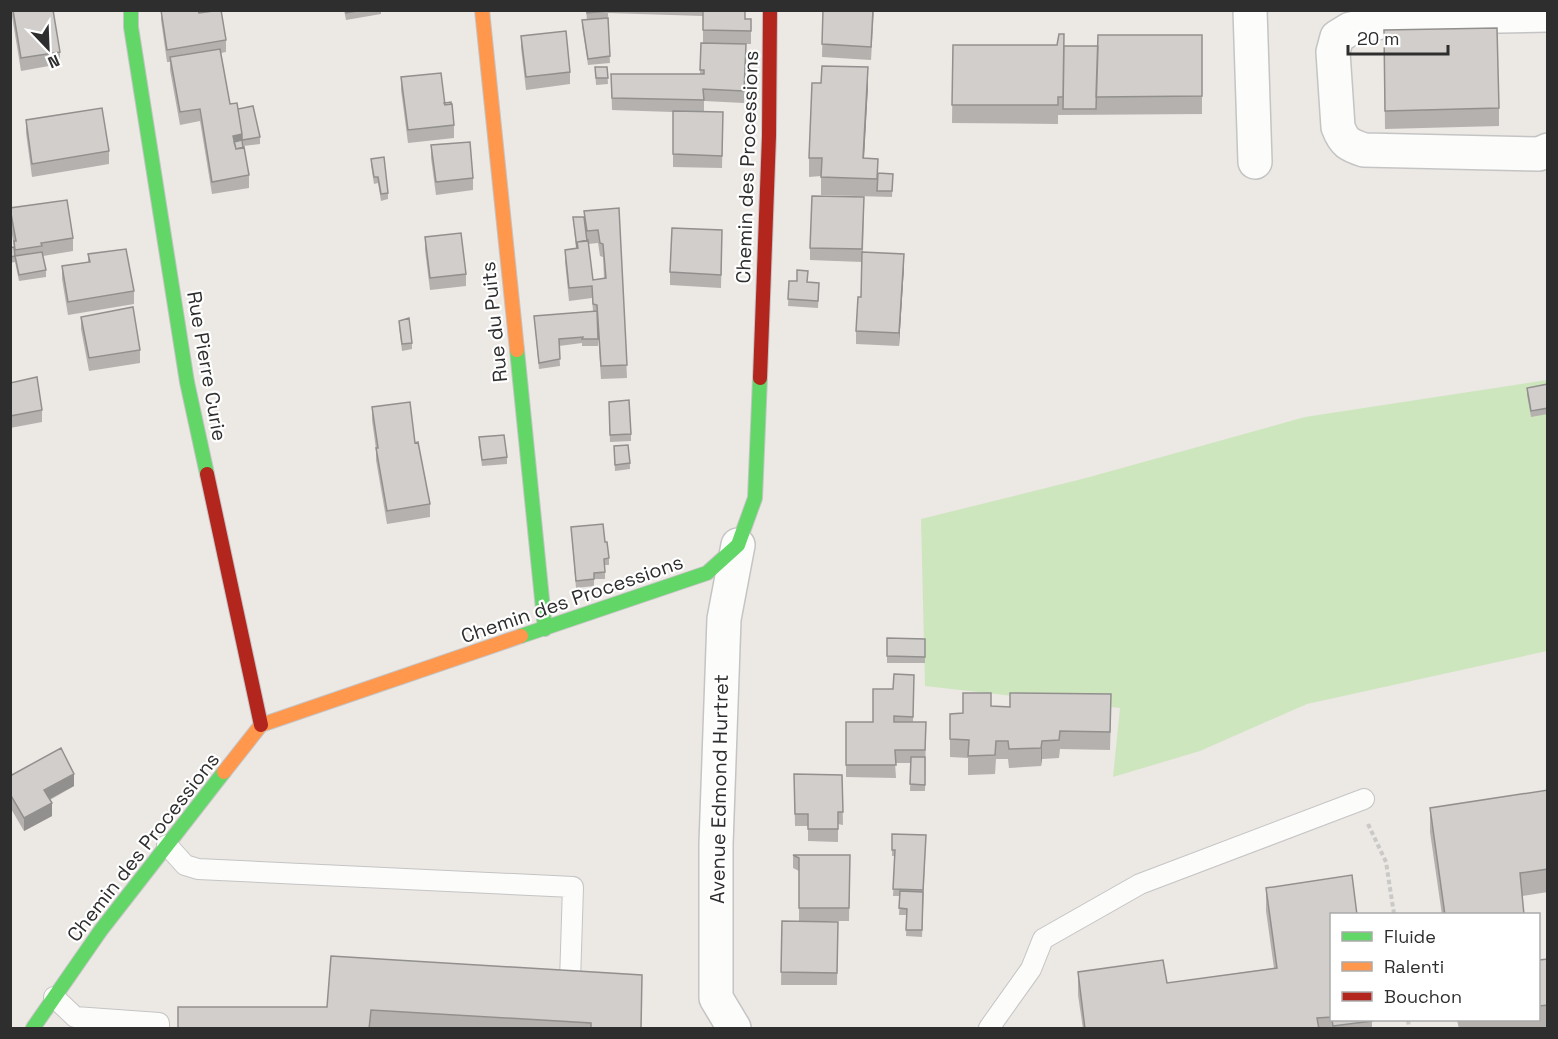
<svg xmlns="http://www.w3.org/2000/svg" width="1558" height="1039" font-family="'Space Grotesk',sans-serif">
  <style>
    .green { fill: #cee6be }
    .lines { fill: none; stroke-linecap: round; stroke-linejoin: round }
    .lane-casing { stroke: #c5c4c5; stroke-width: 22 }
    .street-casing { stroke: #c5c4c5; stroke-width: 36 }
    .fast-casing { stroke: #c5c4c5; stroke-width: 16 }
    .slow-casing { stroke: #c5c4c5; stroke-width: 16 }
    .jam-casing { stroke: #c5c4c5; stroke-width: 16 }
    .path { stroke: #c9c9c8; stroke-width: 4; stroke-dasharray: 4.5 3; stroke-linecap: butt }
    .lane { stroke: #fcfcfb; stroke-width: 20 }
    .street { stroke: #fcfcfb; stroke-width: 33 }
    .fast { stroke: #63d668; stroke-width: 14 }
    .slow { stroke: #ff974d; stroke-width: 14 }
    .jam { stroke: #b3261e; stroke-width: 14 }
    .wall { fill: #b4b1af; fill-rule: evenodd }
    .shaded-wall { fill: #92908e }
    .building { fill: #d1cecb; stroke: #92908e; stroke-width: 1.5 }
    .labels { text-anchor: middle; dominant-baseline: central; stroke-width: 4.5; stroke-linejoin: round; paint-order: stroke }
    .street-label { font-size: 20px; fill: #2e2e2e; stroke: #fff }
  </style>
  <rect width="100%" height="100%" fill="#ece8e4"/>
  <path class="green" d="M1547,380V651L1307,704L1200,751L1113,777L1120,708L925,686L921,519L1086,478L1305,417Z"/>
  <g class="lines">
    <defs>
      <path id="lane" d="M167,845L185,865L198,869L573,887L570,981
        M54,997L75,1017L159,1023V1028
        M989,1028L1031,969L1043,939L1140,884L1364,799"/>
      <path id="street" d="M1250,10L1255,162
        M1548,15L1400,18L1350,29L1337,37L1333,52L1338,127C1344,143 1349,145 1364,150L1539,154L1548,150
        M734,1028L716,998V844L724,619L738,545"/>
      <path id="fast" d="M131,10V27L187,382L207,474
        M517,350L545,629
        M521,636L707,573L738,545L755,498L760,378
        M33,1028L101,930L224,772"/>
      <path id="slow" d="M482,10L517,350
        M224,772L261,725L521,636"/>
      <path id="jam" d="M760,378L769,136L770,10
        M207,474L261,725"/>
    </defs>
    <use href="#lane" class="lane-casing"/>
    <use href="#street" class="street-casing"/>
    <use href="#fast" class="fast-casing"/>
    <use href="#slow" class="slow-casing"/>
    <use href="#jam" class="jam-casing"/>
    <path class="path" d="M1368,824L1386,862L1394,914
      M1408,1020L1409,1028"/>
    <use href="#lane" class="lane"/>
    <use href="#street" class="street"/>
    <use href="#fast" class="fast"/>
    <use href="#slow" class="slow"/>
    <use href="#jam" class="jam"/>
  </g>
  <path class="wall" d="M11,10H53L60,52V64L21,71Z
    M161,10L199,13L226,40V52L221,53L230,104L238,109L260,137V144L243,146L249,175V188L212,194L200,121L180,125L170,70V62H167L161,20Z
    M344,10H381V14L346,20Z
    M586,10H745V19H751V44L703,43V16L608,13L610,63L588,65L582,26V20H587Z
    M823,10H874L871,60L822,57Z
    M1384,30L1499,108V126L1385,129Z
    M1202,35V114L1058,115V124L952,123L953,45H1057L1064,46H1098Z
    M521,36L570,72V84L526,90L521,48Z
    M701,43L746,56L744,103L704,101V112H723L722,168L673,167V112L612,110L611,74H700Z
    M595,67H607L608,84L596,85Z
    M401,77L444,103L454,125V138L408,143L401,90Z
    M868,86L864,158L878,173L893,174L892,197L821,195V176L809,177V158Z
    M26,120L109,151V164L32,177L26,133Z
    M431,145L473,178V190L436,195L431,158Z
    M371,159L388,193V199L381,201L378,183L374,184L371,165Z
    M10,208L73,238V251L43,256L46,270V277L19,281L15,262L10,263V248L14,247L10,223Z
    M619,208L627,378L601,379L598,333V346H582V343L559,346L560,366L539,369L534,316L593,311L592,298L569,301L565,262V250L576,248L573,217H584V211ZM598,243L600,256L603,257L604,279L593,280L588,244Z
    M864,210L863,252L904,267L899,346L856,344V331L861,297L862,262L810,260V248Z
    M425,237L466,274V286L430,290L425,250Z
    M722,243L721,288L670,285V272Z
    M88,254L134,291V304L68,315L62,279V266L88,262Z
    M789,281L819,283L818,308L788,306Z
    M81,317L140,350V363L89,371L81,329Z
    M399,321L412,343V349L402,351L399,327Z
    M10,383L42,410V422L10,428Z
    M1548,384V414L1531,417L1527,395V388Z
    M609,402L631,434V441L610,442Z
    M372,407L415,443L430,504V517L387,524L376,460V449L372,420Z
    M479,437L507,457V464L482,466L479,443Z
    M614,446L630,463V469L615,471Z
    M571,527L605,542L609,558V565H605V579H594V586L576,588Z
    M887,638L925,639V663H887Z
    M914,675L913,722H926L925,791H910L911,763H895L896,778L846,777V722H873L893,689Z
    M991,706L1111,712L1110,750L1060,749L1059,758L1042,759L1041,766L1009,768L1008,759H996L995,774L968,775V758L950,757V714L963,713Z
    M794,774L842,775L843,825L838,824V842L808,841V826H795Z
    M10,776L74,786L50,800L52,816L24,831L10,807Z
    M1548,790V892L1522,896L1524,915H1442L1430,832V808Z
    M892,834L926,835L922,937L906,936L907,915H899L900,896H893L895,856H892Z
    M793,855H850L849,921H799V871L793,868Z
    M1266,888L1372,1020V1029H1083L1078,995V972L1167,983L1274,968L1266,911Z
    M782,921L838,922L837,985H781Z
    M1548,959V1028L1459,1029L1457,1020H1539V960Z
    M642,998L641,1029H178L327,1007Z"/>
  <path class="shaded-wall" d="M868,67V86L863,176V158Z
    M242,134V146L234,148L233,136Z
    M904,254V267L899,346V333Z
    M1042,741V759L1041,766V748Z
    M74,774V786L44,802V790Z
    M52,803V816L24,831V818Z"/>
  <path class="building" d="M13,10H53L60,52L21,58Z
    M161,10H198L199,13L221,10L226,40L167,50Z
    M345,10H363L346,13Z
    M587,10H608V11L587,13Z
    M703,10H745V19H751V31L703,30Z
    M823,10H873L871,47L822,44Z
    M608,18L610,56L588,59L582,20Z
    M1497,28L1499,108L1385,111L1384,30Z
    M566,31L570,72L526,77L521,36Z
    M1059,34H1064L1063,97H1058V105H952L953,45H1057Z
    M1098,35H1202V96L1096,97Z
    M701,43L746,44L744,91L703,89L704,100L612,98L611,74H704V70H700Z
    M1064,46H1098L1096,109H1063Z
    M220,49L230,104L237,103L242,134L233,136L236,149L244,147L249,175L212,182L200,109L180,112L170,57Z
    M822,66L868,67L863,158L878,159L877,179L821,177L822,158H809L812,83H821Z
    M595,67H607L608,78H596Z
    M441,73L445,105L452,104L454,125L408,130L401,77Z
    M451,102V104L445,105L444,103Z
    M253,106L260,137L242,140V134L238,109Z
    M102,108L109,151L32,164L26,120Z
    M673,111L723,112L722,156L673,154Z
    M242,140L243,148L236,149L234,142Z
    M470,142L473,178L436,182L431,145Z
    M384,157L388,193L381,194L378,177H374L371,159Z
    M878,173L893,174L892,191H877Z
    M812,196L864,197L862,249L810,248Z
    M67,200L73,238L41,243L42,246L15,250L14,241H16L10,208Z
    M619,208L627,365L601,366L597,305L593,304L592,286L569,288L565,250L578,248L577,242L588,240L593,280L606,278L603,244L600,243L598,230L587,231L584,211Z
    M573,217H584L587,241L577,242V248Z
    M672,228L722,230L721,275L670,272Z
    M461,233L466,274L430,278L425,237Z
    M14,247L15,256L10,257V248Z
    M126,249L134,291L68,302L62,266L90,262L88,254Z
    M42,252L46,270L19,275L15,256Z
    M862,252L904,254L899,333L856,331L858,297H861Z
    M797,270L808,271L807,282L819,283L818,301L788,299L789,281H797Z
    M133,307L140,350L89,358L81,317Z
    M597,311L598,339H582L583,337L559,339L560,359L539,363L534,316Z
    M409,318L412,343L402,344L399,321Z
    M37,377L42,410L10,416V383Z
    M1548,384V408L1531,411L1527,388Z
    M629,400L631,434L610,435L609,402Z
    M410,402L415,443L418,442L430,504L387,511L376,448H378L372,407Z
    M504,435L507,457L482,460L479,437Z
    M628,445L630,463L615,465L614,446Z
    M603,524L605,542H607L609,558L604,559L605,572L594,573V579L576,581L571,527Z
    M887,638L925,639V657L887,656Z
    M894,674L914,675L913,717L894,716V722H926L925,750H895L896,765H846V722H873V689H893Z
    M963,693H991V706L1010,707V693L1111,694L1110,732L1060,731L1059,740L1042,741L1041,748L1009,749L1008,741H996L995,755L968,756L969,740L950,739V714L963,713Z
    M61,748L74,774L44,790L52,803L24,818L10,794V776Z
    M911,757H925V785L910,784Z
    M794,774L842,775L843,812H838V829H808V814H795Z
    M1548,790V869L1520,873L1524,915H1445L1430,808Z
    M892,834L926,835L923,890L893,889L895,850H892Z
    M793,855H850L849,908H799V858Z
    M1352,875L1357,915H1332V1017L1317,1018L1319,1029H1085L1078,972L1163,960L1167,983L1277,968L1266,888Z
    M900,891L923,892L922,930H906L907,909L899,908Z
    M782,921L838,922L837,973L781,972Z
    M331,956L642,975L641,1029H591V1023L371,1010L369,1029H178V1007H327Z
    M1548,959V1005L1539,1006V960Z
    M1332,1020H1372V1021L1333,1026Z"/>
  <g class="labels">
    <g class="street-label">
      <text transform="translate(747 167) rotate(-88)">Chemin des Processions</text>
      <text transform="translate(494 322) rotate(-96)">Rue du Puits</text>
      <text transform="translate(207 366) rotate(80)">Rue Pierre Curie</text>
      <text transform="translate(572 599) rotate(-19)">Chemin des Processions</text>
      <text transform="translate(719 789) rotate(-89)">Avenue Edmond Hurtret</text>
      <text transform="translate(143 847) rotate(-52)">Chemin des Processions</text>
    </g>
  </g>
  <rect width="1558" height="1039" fill="none" stroke="#2e2e2e" stroke-width="24"/>
  <rect x="1330" y="913" width="210" height="108" fill="#ffffff" stroke="#ababab" stroke-width="1.5"/>
  <rect x="1342" y="932" width="30" height="9" fill="#63d668" stroke="#ababab" stroke-width="1.5"/>
  <text x="1384" y="943" font-size="18" fill="#2e2e2e">Fluide</text>
  <rect x="1342" y="962" width="30" height="9" fill="#ff974d" stroke="#ababab" stroke-width="1.5"/>
  <text x="1384" y="973" font-size="18" fill="#2e2e2e">Ralenti</text>
  <rect x="1342" y="992" width="30" height="9" fill="#b3261e" stroke="#ababab" stroke-width="1.5"/>
  <text x="1384" y="1003" font-size="18" fill="#2e2e2e">Bouchon</text>
  <g transform="translate(48 48) rotate(157)" stroke="#ffffff" stroke-width="4.5" paint-order="stroke">
  <path d="M0-4.5L10 22L0 15L-10 22Z" fill="#2e2e2e"/>
  <text y="-9" font-size="16" font-weight="bold" text-anchor="middle" fill="#2e2e2e">N</text>
  </g>
  <path d="M1348 45v9h100v-9" fill="none" stroke="#2e2e2e" stroke-width="3"/>
  <text x="1357" y="45" font-size="18" fill="#2e2e2e" stroke="#ffffff" stroke-width="4.5" paint-order="stroke">20 m</text>
</svg>
